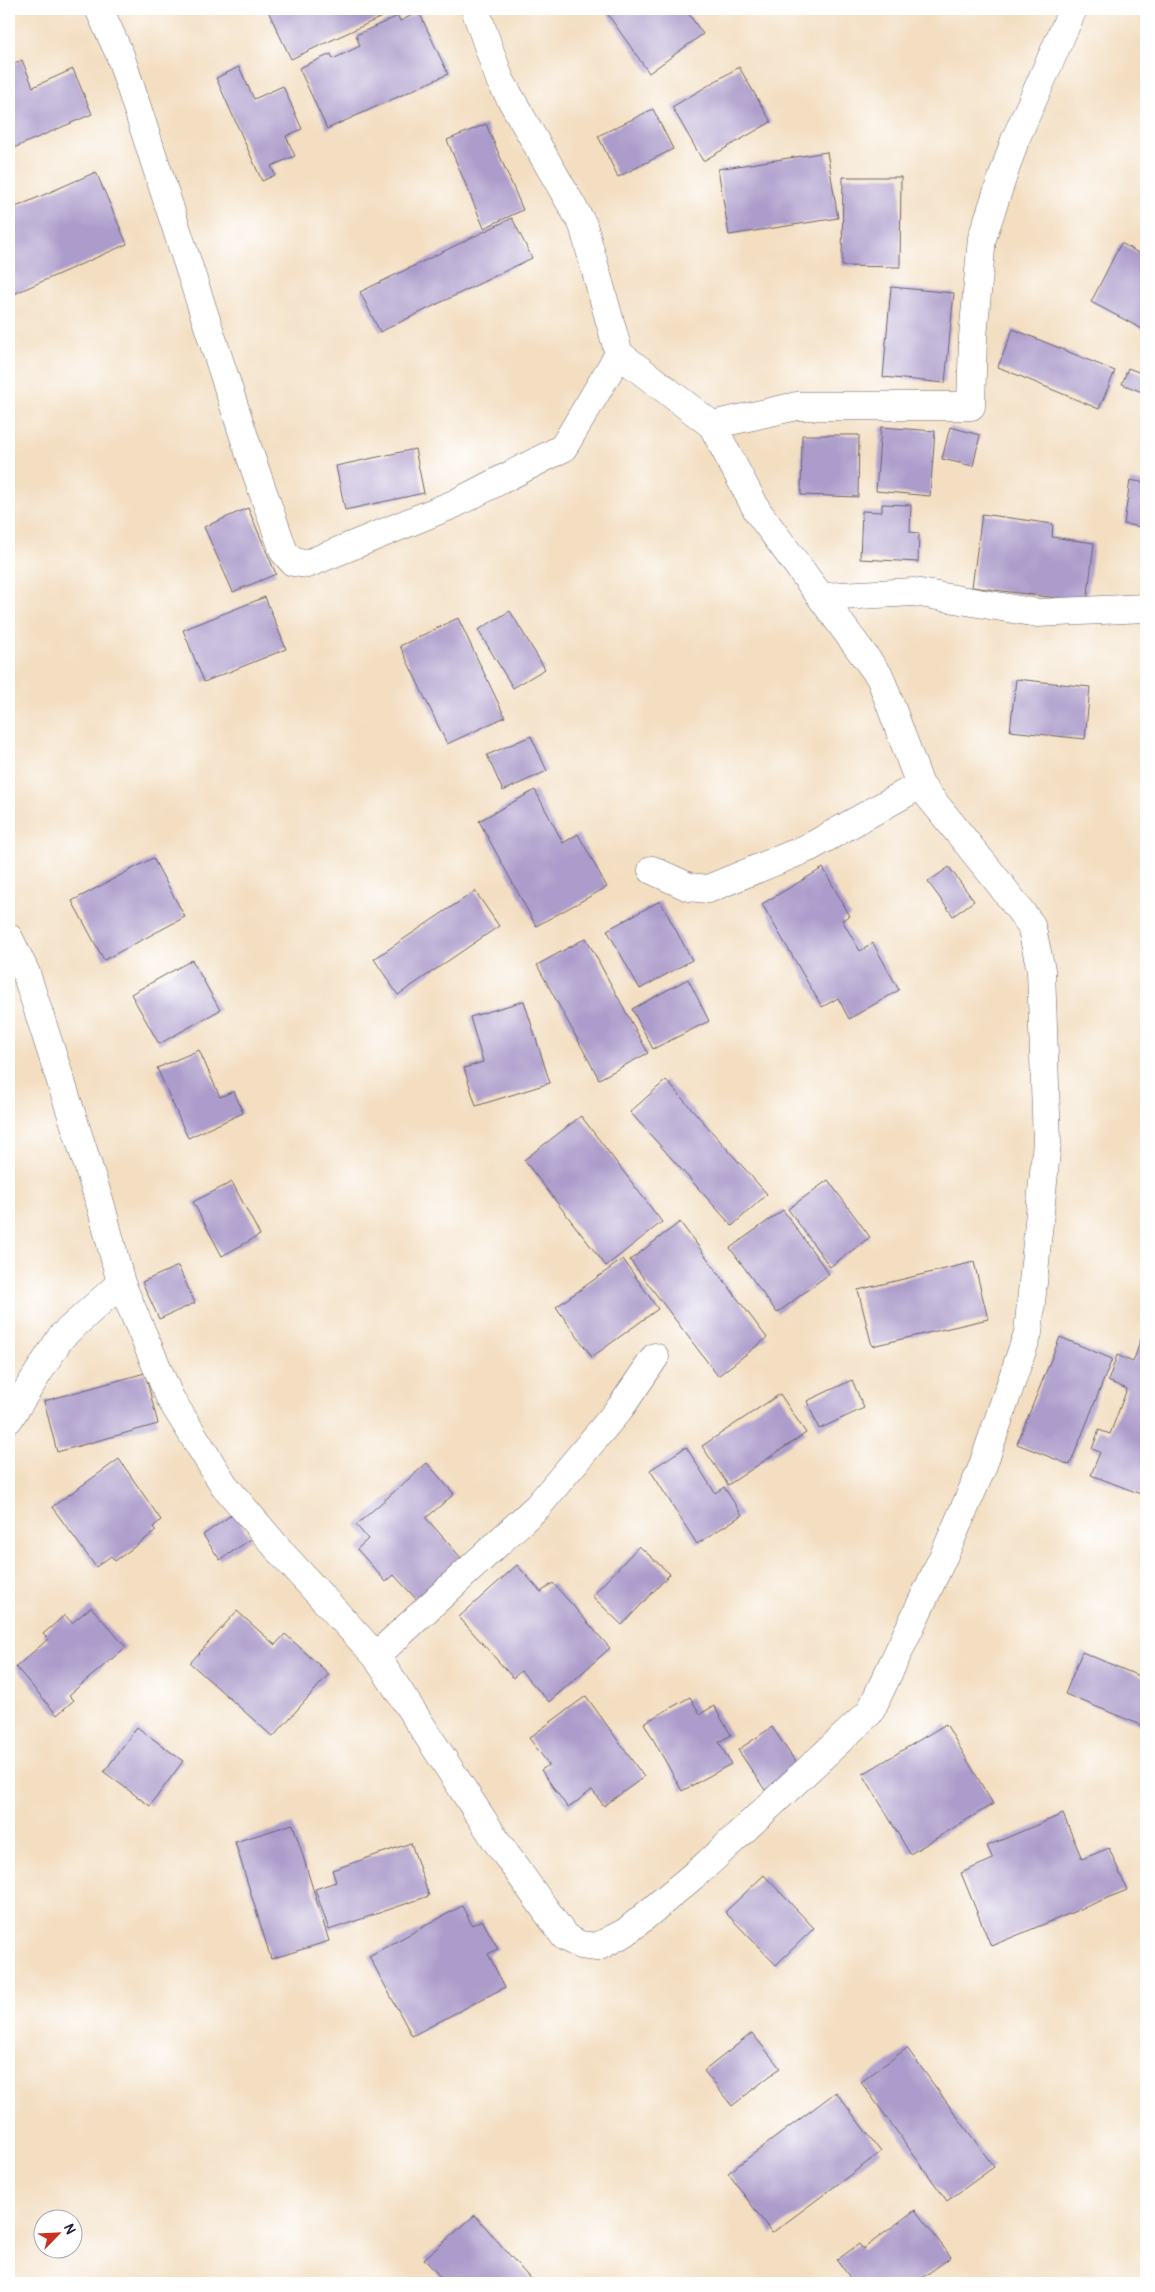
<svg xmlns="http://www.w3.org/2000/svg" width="1155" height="2292" font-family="Pangolin,sans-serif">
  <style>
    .building { fill: #ac9ccb }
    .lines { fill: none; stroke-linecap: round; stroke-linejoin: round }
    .minor-casing { stroke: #6b646a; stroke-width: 29 }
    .minor { stroke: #fff; stroke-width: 28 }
  </style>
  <rect width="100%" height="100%" fill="#fff"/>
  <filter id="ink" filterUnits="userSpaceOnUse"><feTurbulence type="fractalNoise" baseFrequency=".02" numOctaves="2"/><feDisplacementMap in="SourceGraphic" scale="10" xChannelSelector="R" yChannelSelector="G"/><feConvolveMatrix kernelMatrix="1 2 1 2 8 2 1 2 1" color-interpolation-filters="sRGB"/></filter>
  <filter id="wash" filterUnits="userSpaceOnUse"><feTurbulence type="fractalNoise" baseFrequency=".0096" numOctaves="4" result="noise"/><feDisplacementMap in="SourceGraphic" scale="20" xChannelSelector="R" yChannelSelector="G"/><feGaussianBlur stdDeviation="1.12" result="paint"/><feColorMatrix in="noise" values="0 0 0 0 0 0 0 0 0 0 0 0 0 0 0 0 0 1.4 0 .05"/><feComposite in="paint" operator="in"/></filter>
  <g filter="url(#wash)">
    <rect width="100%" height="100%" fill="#f3dec1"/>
    <g id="blocks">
      <path class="building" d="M267,9H399L291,59Z
        M604,9H685L703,34L649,73Z
        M419,12L448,74L327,129L299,68L331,54L333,59L360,46L356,35L398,16L400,21Z
        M22,60L33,87L73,69L92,114L9,150V66Z
        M239,67L254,99L283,86L302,129L286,136L295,156L271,166L275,175L262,181L216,78Z
        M739,67L771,122L703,161L672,107Z
        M653,109L673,149L618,177L598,136Z
        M486,124L523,210L484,228L447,140Z
        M827,152L838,218L729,235L718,169Z
        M96,172L127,244L9,296V210Z
        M843,177H901L900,267L842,266Z
        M512,218L532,258L380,332L360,292Z
        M1121,243L1146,257V326L1144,330L1091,302Z
        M891,287L954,293L945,383L883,377Z
        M1013,329L1115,371L1099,409L998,367Z
        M1128,368L1146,375L1142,392L1122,384Z
        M881,427L935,431L930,496L876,491Z
        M950,427L980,435L973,466L942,459Z
        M802,435H859L858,497L801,495Z
        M415,449L424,493L345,510L336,466Z
        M1130,480L1146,483V528L1124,524Z
        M882,504L911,505L910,532L919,533L918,562L860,559L862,511L882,512Z
        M248,508L276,574L233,592L204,527Z
        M982,514L1053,524L1052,537L1094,543L1087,602L972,587Z
        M265,597L286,649L204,682L183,630Z
        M510,611L545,669L513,688L478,630Z
        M458,618L505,717L447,744L400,646Z
        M1016,679L1090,687L1085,739L1010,731Z
        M531,736L547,771L503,791L487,755Z
        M535,790L563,843L578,834L607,887L536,926L479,821Z
        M153,858L185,917L104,960L72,901Z
        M949,867L974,901L953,916L928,882Z
        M823,868L850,916L842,920L860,951L873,943L899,990L849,1019L838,998L822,1007L762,904Z
        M475,891L499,926L398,995L374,959Z
        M660,901L692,960L640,989L607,930Z
        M586,938L648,1053L599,1079L537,965Z
        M192,960L220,1010L159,1044L131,994Z
        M688,979L709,1021L653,1049L632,1009Z
        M524,1001L550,1083L476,1106L464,1068L483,1062L470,1017Z
        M199,1050L220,1097L234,1091L243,1113L188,1138L157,1068Z
        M666,1080L767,1194L732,1226L630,1112Z
        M581,1116L662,1222L606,1266L524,1160Z
        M828,1180L870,1237L830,1267L788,1209Z
        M232,1182L260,1235L222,1256L193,1202Z
        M783,1210L829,1274L777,1313L730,1248Z
        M680,1222L767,1338L718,1376L630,1260Z
        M623,1259L658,1309L592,1357L556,1307Z
        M974,1262L988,1319L872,1346L858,1290Z
        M178,1266L195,1303L159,1319L142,1282Z
        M1060,1337L1112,1359L1070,1465L1017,1444Z
        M1142,1337L1146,1339V1496L1091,1475L1100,1452L1092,1449L1099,1430L1110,1434L1127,1389L1108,1381L1117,1355L1133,1362Z
        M145,1373L158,1424L57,1452L44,1401Z
        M852,1380L864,1408L819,1429L807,1401Z
        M780,1394L806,1433L728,1485L702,1446Z
        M686,1447L715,1493L724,1487L742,1515L697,1544L650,1470Z
        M119,1459L161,1520L153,1527L156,1531L115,1561L111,1556L96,1567L52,1507Z
        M427,1463L454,1494L426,1518L463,1560L417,1600L394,1575L386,1582L357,1549L368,1539L356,1525Z
        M234,1513L251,1539L220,1560L203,1535Z
        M639,1546L670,1574L622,1625L592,1596Z
        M517,1565L541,1592L553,1583L610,1648L549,1702L521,1671L513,1678L459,1617Z
        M91,1607L126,1647L69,1695L74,1700L57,1715L16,1667L48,1639L43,1634L65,1615L72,1623Z
        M237,1611L275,1645L285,1634L329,1674L273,1737L190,1663Z
        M1082,1652L1146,1679V1727L1065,1694Z
        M586,1696L644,1777L604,1806L592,1790L568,1808L541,1770L549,1765L529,1738Z
        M690,1697L700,1714L714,1706L731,1735L719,1742L731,1764L682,1791L644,1723Z
        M946,1724L993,1804L910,1854L863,1774Z
        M137,1727L183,1761L150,1806L104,1772Z
        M772,1727L799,1767L765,1790L738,1750Z
        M1063,1814L1082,1859L1109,1848L1127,1890L991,1946L961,1873L993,1859L987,1846Z
        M293,1824L329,1941L271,1959L235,1842Z
        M411,1843L429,1896L329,1930L315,1889L336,1882L332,1870Z
        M764,1875L814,1928L776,1965L725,1912Z
        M462,1906L472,1925L482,1920L498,1949L488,1954L505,1987L412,2036L369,1956Z
        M752,2033L780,2068L732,2106L704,2071Z
        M907,2048L994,2167L947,2201L861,2082Z
        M836,2092L881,2152L772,2233L728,2173Z
        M915,2210L951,2257L915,2283H854L837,2260L859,2244L863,2249Z
        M475,2215L532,2281L529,2283H446L424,2259Z"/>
    </g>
  </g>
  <g filter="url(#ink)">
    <use href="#blocks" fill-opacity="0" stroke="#6b646a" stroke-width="1"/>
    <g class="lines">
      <defs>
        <path id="minor" d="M99,9L120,55L249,452L284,552L293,562L307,564L454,504L563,448L619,354
          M712,425L797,406H971L973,337L982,238L1015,140L1073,9
          M822,597L914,592L1037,613L1146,608
          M652,870L689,887L708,889L810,847L920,785
          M9,938L26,973L101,1206L121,1283L170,1398L224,1485L285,1557L376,1656L497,1842L565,1937L580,1945L597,1947L626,1932L705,1866L870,1712L944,1555L982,1468L1028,1333L1047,1142L1041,970L1031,925L1000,884L920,785L880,677L758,512L712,425L619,354L583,225L500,80L475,9
          M9,1419L61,1337L121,1283
          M376,1656L538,1506L621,1407L655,1357"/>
      </defs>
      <use href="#minor" class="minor-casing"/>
      <use href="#minor" class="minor"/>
    </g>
  </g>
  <rect width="1155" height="2292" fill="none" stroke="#fff" stroke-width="30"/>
  <g transform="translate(58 2234) rotate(66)"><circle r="24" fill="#ffffff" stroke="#a7a7b1"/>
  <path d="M0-4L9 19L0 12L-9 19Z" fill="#c8321e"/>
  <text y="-8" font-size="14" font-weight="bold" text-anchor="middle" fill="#22223b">N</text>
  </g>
</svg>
